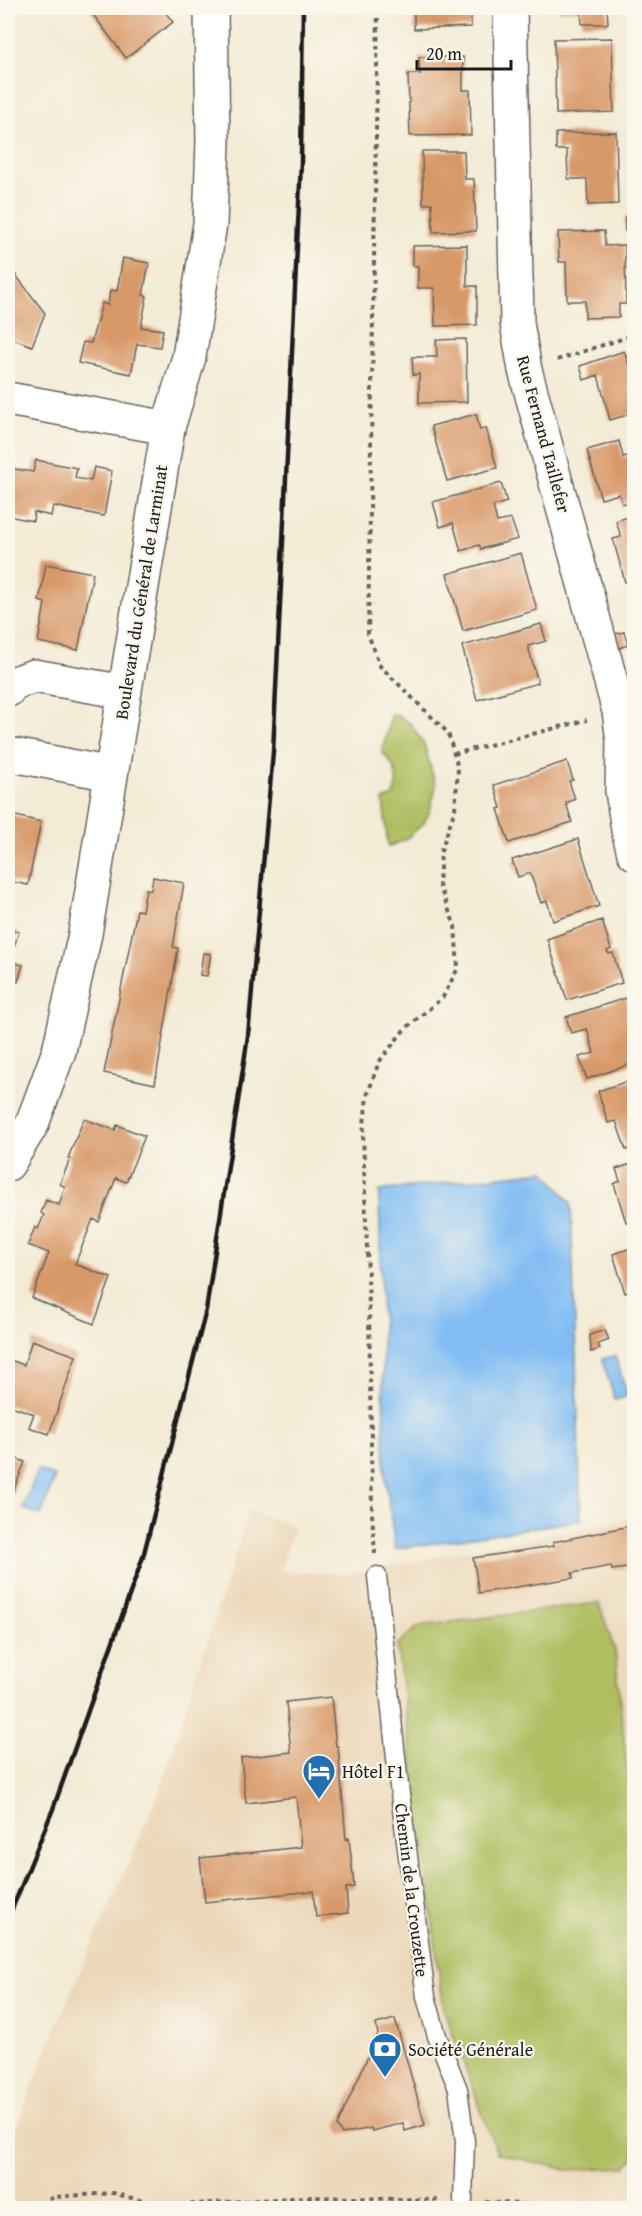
<svg xmlns="http://www.w3.org/2000/svg" width="642" height="2216" font-family="'Gentium Book Plus',serif">
  <style>
    .built { fill: #ecd8ba }
    .green { fill: #afbe60; stroke: #666d3e; stroke-width: 1.5 }
    .water { fill: #81bdf3; stroke: #4e6c88; stroke-width: 1.5 }
    .building { fill: #d89969 }
    .lines { fill: none; stroke-linecap: round; stroke-linejoin: round }
    .service-casing { stroke: #67645d; stroke-width: 21 }
    .minor-casing { stroke: #67645d; stroke-width: 36 }
    .path { stroke: #67645d; stroke-width: 4; stroke-dasharray: 4.5 4.5; stroke-linecap: butt }
    .service { stroke: #fff; stroke-width: 18 }
    .minor { stroke: #fff; stroke-width: 33 }
    .rail { stroke: #1c1c1c; stroke-width: 4.5 }
    .labels { text-anchor: middle; dominant-baseline: central; stroke-width: 4.5; stroke-linejoin: round; paint-order: stroke }
    .street-label { font-size: 18px; fill: #1c1c1c; stroke: #fbf7ec }
    .poi-label { font-size: 18px; fill: #1c1c1c; stroke: #fbf7ec; text-anchor: start }
  </style>
  <rect width="100%" height="100%" fill="#fbf7ec"/>
  <filter id="ink" filterUnits="userSpaceOnUse"><feTurbulence type="fractalNoise" baseFrequency=".0167" numOctaves="2"/><feDisplacementMap in="SourceGraphic" scale="12" xChannelSelector="R" yChannelSelector="G"/><feConvolveMatrix kernelMatrix="1 2 1 2 8 2 1 2 1" color-interpolation-filters="sRGB"/></filter>
  <filter id="wash" filterUnits="userSpaceOnUse"><feTurbulence type="fractalNoise" baseFrequency=".008" numOctaves="4" result="noise"/><feDisplacementMap in="SourceGraphic" scale="24" xChannelSelector="R" yChannelSelector="G"/><feGaussianBlur stdDeviation="1.35" result="paint"/><feColorMatrix in="noise" values="0 0 0 0 0 0 0 0 0 0 0 0 0 0 0 0 0 1.4 0 .05"/><feComposite in="paint" operator="in"/></filter>
  <g filter="url(#wash)">
    <rect width="100%" height="100%" fill="#f3ebd5"/>
    <path class="built" d="M249,1510L294,1527L280,1571L349,1574L634,1518V2208H8V2147L60,2017L157,1798Z"/>
    <path class="green" d="M392,713L410,723L424,744L436,786L430,811L424,823L406,839L388,847L383,800L392,797C401,779 395,765 382,752Z
      M599,1603L615,1651L634,1842V2158L625,2167L567,2170L497,2153L444,2010L397,1645L419,1626Z"/>
    <path class="water" d="M544,1171L571,1203L581,1520L395,1549L385,1474L379,1191Z
      M615,1356L628,1396L615,1400L602,1359Z
      M38,1470L55,1477L41,1515L23,1508Z"/>
    <g id="blocks">
      <path class="building" d="M88,8H144L147,12L153,8H162L173,22L126,58Z
        M414,8H471V27L414,29Z
        M559,8H607L608,24H582L581,10L559,11Z
        M612,38L614,112L556,114L554,39Z
        M419,57H463V90H470L471,135L410,136L408,74H420Z
        M616,132L618,204L588,205L587,179H568L567,150H556V133Z
        M422,151H464L465,179H474L476,231L433,232L432,203L423,204Z
        M625,217H634V230L625,231Z
        M604,231L605,246L625,245L626,304H619V317L585,318V301H567L566,262H559L558,232Z
        M467,245V286H477V325L435,326L434,288H418V266H413V246Z
        M123,258L149,263L143,295L147,296L141,327L163,330L160,347L137,344L131,374L78,363L83,342L91,343L102,303L108,305L110,290L117,291Z
        M8,265L45,313L32,346L8,337Z
        M466,339L467,402L419,403V374L413,375L412,357H437L436,340Z
        M624,351L629,364L634,362V413L610,420L598,375L584,380L580,366Z
        M476,414L480,430L486,428L497,468L447,481L431,426Z
        M619,441L623,457L634,454V500L622,504L619,494L601,499L587,450Z
        M36,460L77,468L75,478L91,481L94,467L112,471L104,516L53,506L51,516L34,512L33,521L8,516V468L33,472Z
        M501,483L507,502L493,506L497,522L511,519L518,539L481,549L479,545L461,551L453,523L440,527L433,502Z
        M634,515V579L625,582L613,539L621,537L616,521Z
        M521,553L537,610L463,631L447,574Z
        M46,564L93,573L78,650L38,642L45,603L39,601Z
        M541,624L546,641L528,646L538,683L477,700L462,646Z
        M624,632L628,645L619,648L615,634Z
        M567,761L573,780L569,781L575,799L566,803L572,822L509,843L498,809L501,808L494,785Z
        M8,814L41,822L28,885L8,881Z
        M578,839L599,906L553,921L547,901L541,903L530,873L518,877L512,860Z
        M153,877L184,883L173,947L178,948L155,1084L104,1073L137,910L142,911L146,889L151,890Z
        M602,920L611,949L607,951L609,954L613,953L622,983L567,1000L547,939Z
        M11,930L19,932L9,961L23,965L18,982L14,980L8,997V932Z
        M203,953L211,954L207,976L200,975Z
        M626,998L634,1022V1063L587,1079L579,1057L594,1053L587,1029L571,1033L566,1017Z
        M634,1079V1147L626,1150L616,1121L608,1123L598,1091Z
        M84,1119L115,1130L117,1125L145,1136L126,1182L116,1178L99,1222L93,1219L75,1264L111,1278L94,1324L32,1298L49,1253L28,1245L35,1227L38,1229L44,1215L41,1213L46,1200L59,1205L65,1187L60,1184L70,1159L68,1158Z
        M634,1163V1220L626,1222L614,1184L620,1181L616,1169Z
        M634,1247V1290L625,1293L613,1254Z
        M605,1330L609,1340L598,1344L600,1349L591,1352L590,1335Z
        M32,1340L76,1356L49,1434L29,1427L34,1414L8,1405V1359L24,1365Z
        M8,1455L25,1462L8,1504Z
        M630,1526L633,1567L612,1570L611,1566L572,1573L573,1578L479,1593L473,1558L554,1546L553,1542Z
        M331,1697L336,1746H338L346,1839L349,1838L354,1887L346,1888L348,1913L316,1917L313,1891L205,1902L200,1858L301,1847L296,1797L246,1803L241,1758L291,1752L286,1702Z
        M395,2019L425,2125L405,2131L403,2123L372,2131L371,2128L342,2134L337,2126L378,2034L376,2024Z"/>
    </g>
  </g>
  <g filter="url(#ink)">
    <use href="#blocks" fill-opacity="0" stroke="#67645d" stroke-width="1.5"/>
    <g class="lines">
      <defs>
        <path id="service" d="M377,1576L399,1786L426,1997L437,2036L458,2089L465,2141L463,2200"/>
        <path id="minor" d="M510,8L517,323L525,370L619,711L623,741L622,791L628,830L634,853
          M8,399L168,428
          M8,690L12,684L34,676L125,692
          M8,754L111,774
          M8,1164L32,1124L59,1051L85,934L168,428L189,357L210,224L213,143L211,8"/>
      </defs>
      <use href="#service" class="service-casing"/>
      <use href="#minor" class="minor-casing"/>
      <path class="path" d="M557,360L634,335
        M454,754L587,720
        M375,1554L372,1514L369,1307L363,1134L367,1096L379,1062L404,1030L443,997L458,968L455,926L439,885L441,851L455,809L458,768L448,733L380,666L368,634L378,8
        M485,2202L589,2208
        M33,2208L54,2197L113,2193L162,2206L308,2197L439,2200"/>
      <use href="#service" class="service"/>
      <use href="#minor" class="minor"/>
      <path class="rail" d="M8,1919L53,1809L143,1557L206,1310L248,1036L273,752L301,162L303,8"/>
    </g>
  </g>
  <defs>
    <symbol id="hotel-pin" viewBox="-11 -11 22 30"><path d="M0 17L-7.5 6A9.5 9.5 0 1 1 7.5 6Z" fill="#1f6fb2" stroke="#fbf7ec"/><path d="M-6-4.5h1.5V1H6V5H4.5V3h-9V5H-6ZM-4 0a1.8 1.8 0 1 1 3.6 0ZM.5 0V-2.5h3Q6-2.5 6 0Z" fill="#fff"/></symbol>
    <symbol id="bank-pin" viewBox="-11 -11 22 30"><path d="M0 17L-7.5 6A9.5 9.5 0 1 1 7.5 6Z" fill="#1f6fb2" stroke="#fbf7ec"/><path d="M-6-4H6V4H-6ZM0-2.3a2.3 2.3 0 1 0 0 4.6a2.3 2.3 0 1 0 0-4.6Z" fill="#fff"/></symbol>
  </defs>
  <g fill-rule="evenodd">
    <use href="#hotel-pin" x="300" y="1752" width="38" height="52"/>
    <use href="#bank-pin" x="366" y="2030" width="38" height="52"/>
  </g>
  <g class="labels">
    <g class="street-label">
      <text transform="translate(544 434) rotate(75)">Rue Fernand Taillefer</text>
      <text transform="translate(141 592) rotate(-81)">Boulevard du Général de Larminat</text>
      <text transform="translate(412 1890) rotate(83)">Chemin de la Crouzette</text>
    </g>
    <g class="poi-label">
      <text x="342" y="1771">Hôtel F1</text>
      <text x="408" y="2049">Société Générale</text>
    </g>
  </g>
  <rect width="642" height="2216" fill="none" stroke="#fbf7ec" stroke-width="30"/>
  <path d="M417 60v9h94v-9" fill="none" stroke="#1c1c1c" stroke-width="3"/>
  <text x="426" y="60" font-size="18" fill="#1c1c1c" stroke="#fbf7ec" stroke-width="4.5" paint-order="stroke">20 m</text>
</svg>
